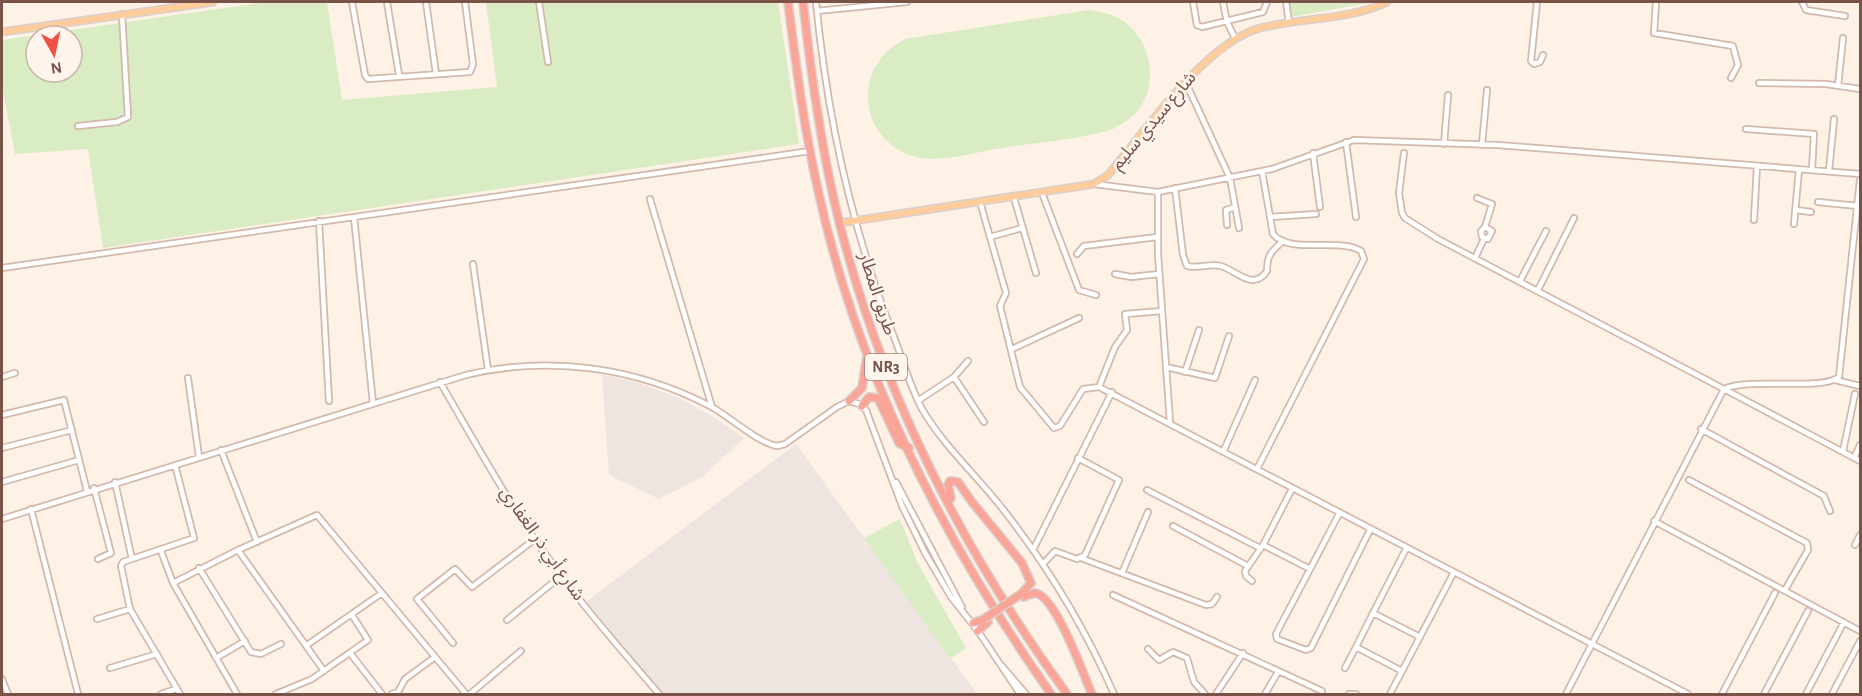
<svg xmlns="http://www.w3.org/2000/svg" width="1862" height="696" font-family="'Alegreya Sans','Noto Sans Arabic',sans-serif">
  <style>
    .industrial { fill: #eee4e0 }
    .green { fill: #daecc3; fill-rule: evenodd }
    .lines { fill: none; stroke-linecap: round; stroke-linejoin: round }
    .minor-casing { stroke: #d3b9ad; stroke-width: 8 }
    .major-casing { stroke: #d9cfcc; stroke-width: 9 }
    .highway-casing { stroke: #d9cfcc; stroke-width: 10 }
    .minor { stroke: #fff; stroke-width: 4.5 }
    .major { stroke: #ffcc9b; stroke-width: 6 }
    .highway { stroke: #fba599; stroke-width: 7 }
    .highway-bridge-casing { stroke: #d9cfcc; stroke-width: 10; stroke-linecap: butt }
    .highway-bridge { stroke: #fba599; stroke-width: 7 }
    .labels { text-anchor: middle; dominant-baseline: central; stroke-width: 5; stroke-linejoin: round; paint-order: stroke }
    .shield { fill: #fff5ed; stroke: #a1847a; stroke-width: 1.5 }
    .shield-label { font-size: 16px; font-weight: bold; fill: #795348 }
    .street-label { font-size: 18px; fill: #795348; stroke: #fff5ed }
  </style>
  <rect width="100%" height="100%" fill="#fef1e6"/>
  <path class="industrial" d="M602,375L630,380L679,398L712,416L744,438L702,477L659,499L609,475Z
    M796,444L977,694H662L587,601Z"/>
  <path class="green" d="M267,2H327L342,100L497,87L486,2H778L799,144L103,248L88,149L15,154L2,86V40ZM36,36H72V72H36Z
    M1289,2H1374L1291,17Z
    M1089,10C1102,12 1116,14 1127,24C1153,45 1159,90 1134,115C1127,121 1119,126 1111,130C1076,140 1038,142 1002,148C976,152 941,163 916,157C886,149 866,123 868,92C870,68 884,50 905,39Z
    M900,519L918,564L966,648L950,659L864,538Z"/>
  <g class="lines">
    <defs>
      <path id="minor" d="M352,2L365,75L368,79L470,72L473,64L465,2
        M387,2L399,75
        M426,2L436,74
        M539,2L548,62
        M816,2C827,116 852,230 894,337C903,360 910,387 922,409C943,445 976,475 1002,508C1047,565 1085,628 1114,694
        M1193,2L1197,25L1202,27L1263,12L1267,2
        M1223,2L1227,22L1235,38
        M1286,2L1289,23
        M1537,2L1531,61L1534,64L1540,62L1543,55
        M1656,2L1654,33L1733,46L1738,65L1731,78
        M1802,2L1806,10L1845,16
        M817,11L907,2
        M1186,83L1230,178L1239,228
        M1759,83L1826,84L1860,89
        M1838,86L1843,38
        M78,126L117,122L128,117L122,14
        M1746,129L1814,134L1812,170
        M1346,142L1356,217
        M1444,144L1448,95
        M1482,145L1487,90
        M1313,153L1320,207
        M1404,153L1399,193L1402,213L1405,218L1438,239L1724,389C1752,377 1821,391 1839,377L1860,180
        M1829,171L1834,119
        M1094,184L1158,192L1272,169L1354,140L1498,145L1860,174
        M1175,188L1183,255L1187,266C1198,269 1210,263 1221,266C1236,270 1253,292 1267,271C1267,255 1271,252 1283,241
        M1158,192V254L1170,422
        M1042,193L1079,290L1096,295
        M1014,198L1036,273
        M1477,198L1492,204L1485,227L1481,231L1482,237L1488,239L1492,231L1485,227
        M650,199L712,407
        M980,202L1006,293L1000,306L1020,387L1054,428L1060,426L1083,389L1099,387L1688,694
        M1818,202L1858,206
        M1796,210L1811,212
        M354,217L373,403
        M1270,217L1316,214
        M1754,220L1757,166
        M319,221L329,401
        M1794,224L1799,169
        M1227,225L1226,210L1235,207
        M990,237L1022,228
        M1077,254L1084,246L1157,237
        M1475,258L1484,239
        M473,264L488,370
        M2,268L810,151
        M1115,274L1131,277L1159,274
        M1520,281L1546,231
        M1538,290L1574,218
        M1012,349L1079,318
        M1166,367L1215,378L1229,336
        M1185,372L1199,330
        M2,377L15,373
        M954,377L984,422
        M188,378L199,457
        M1835,380L1860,386
        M440,382C465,425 489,468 515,509C556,575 608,635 659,694
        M1099,387L1115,347L1127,330L1125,314L1162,311
        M919,400L954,377L968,361
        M2,415L64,400L87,491
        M1701,429L1824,496L1830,511
        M2,448L72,430
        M221,450L257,542
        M1224,450L1255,380
        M1843,451L1855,394
        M1854,458L1860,445
        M175,465L194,538L123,562L121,566L130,609L180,694
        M1257,469L1364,259L1361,251C1337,237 1291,255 1273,234L1262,171
        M1689,480L1807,543L1808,550L1785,590
        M2,482L79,460
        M115,482L132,559
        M896,482L962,607
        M94,488L111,553L98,559
        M1147,490L1260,548
        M31,509L78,694
        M1339,514L1276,634L1277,639L1306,650L1311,648L1370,530
        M2,519L466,375C549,355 635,367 710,406C729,416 758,443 777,446L785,444L837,407L849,401L859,404L866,410L902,506L925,553L951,597L978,631L1020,694
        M1654,521L1860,631
        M1173,526L1248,566
        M1263,545L1310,569
        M1855,545L1860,535
        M1406,549L1373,613L1420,637
        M238,550L324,671
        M1033,550L1112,392
        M161,551L173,583L237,694
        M1081,558L1206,605L1212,604L1217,597
        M1043,564L1055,551L1077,559L1085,555L1119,480L1078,458
        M199,568L251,652L261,654L281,644
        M1122,573L1148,512
        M1252,581L1246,576L1245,571L1263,545L1292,489
        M173,583L238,550L317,515L466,694
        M1113,595L1322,691
        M1373,613L1356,647L1402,671
        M97,619L130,609
        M507,620L561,576
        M453,643L417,599L455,569L472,587L535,539
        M307,645L382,593
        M1148,649L1159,660L1173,652L1187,658L1194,682L1205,694
        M350,653L382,694
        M216,658L245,641
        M1002,666L1026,694
        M110,668L157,654
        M1345,668L1356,647
        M2,679L8,694
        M161,694L176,689
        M276,694L312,679L368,640L352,615
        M392,694L398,692L405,679L435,657
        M470,694L521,651
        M1216,694L1243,653
        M1265,694L1278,672
        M1349,694H1356
        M1390,694L1453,574
        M1566,694L1724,389L1860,461
        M1722,694L1775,593
        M1764,694L1808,611
        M1806,694L1844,622
        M1832,694L1860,641"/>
      <path id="major" d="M2,32L213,2
        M840,223L1094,184L1108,175C1145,132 1204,45 1257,29C1299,17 1348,21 1387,2"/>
      <path id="highway" d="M788,2C796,65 804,128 818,190C857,371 945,543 1051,694
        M803,2C811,75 821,149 839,221C881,391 964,553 1067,694
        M849,401L862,388L867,356
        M862,406L869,397L878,398L899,443L909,448
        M951,498L948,485L950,481L958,482L972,502L1022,563L1031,583L1021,594
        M1023,597L1035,593C1056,596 1083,674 1092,694
        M973,623L984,619
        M978,631L988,622"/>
    </defs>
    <use href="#minor" class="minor-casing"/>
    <use href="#major" class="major-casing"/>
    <use href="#highway" class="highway-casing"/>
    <use href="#minor" class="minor"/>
    <use href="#major" class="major"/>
    <use href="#highway" class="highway"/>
    <defs>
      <path id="highway-bridge" d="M984,619L1021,594"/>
    </defs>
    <use href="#highway-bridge" class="highway-bridge-casing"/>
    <use href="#highway-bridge" class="highway-bridge"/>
  </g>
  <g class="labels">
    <rect class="shield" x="865" y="354" width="42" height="26" rx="4.5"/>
    <g class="shield-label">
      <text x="886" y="367">NR3</text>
    </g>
    <g class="street-label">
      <text transform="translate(1154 121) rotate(-50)">شارع سيدي سليم</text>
      <text transform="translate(877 294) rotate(72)">طريق المطار</text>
      <text transform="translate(542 544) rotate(55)">شارع أبي ذر الغفاري</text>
    </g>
  </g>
  <rect width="1862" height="696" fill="none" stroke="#795348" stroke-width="6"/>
  <g transform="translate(54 54) rotate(171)"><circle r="28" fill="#fff5ed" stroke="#c9b4ab" stroke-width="1.5"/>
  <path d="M0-4.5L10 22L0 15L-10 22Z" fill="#ee5244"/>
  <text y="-9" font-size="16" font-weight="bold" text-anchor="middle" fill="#795348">N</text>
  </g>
</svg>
